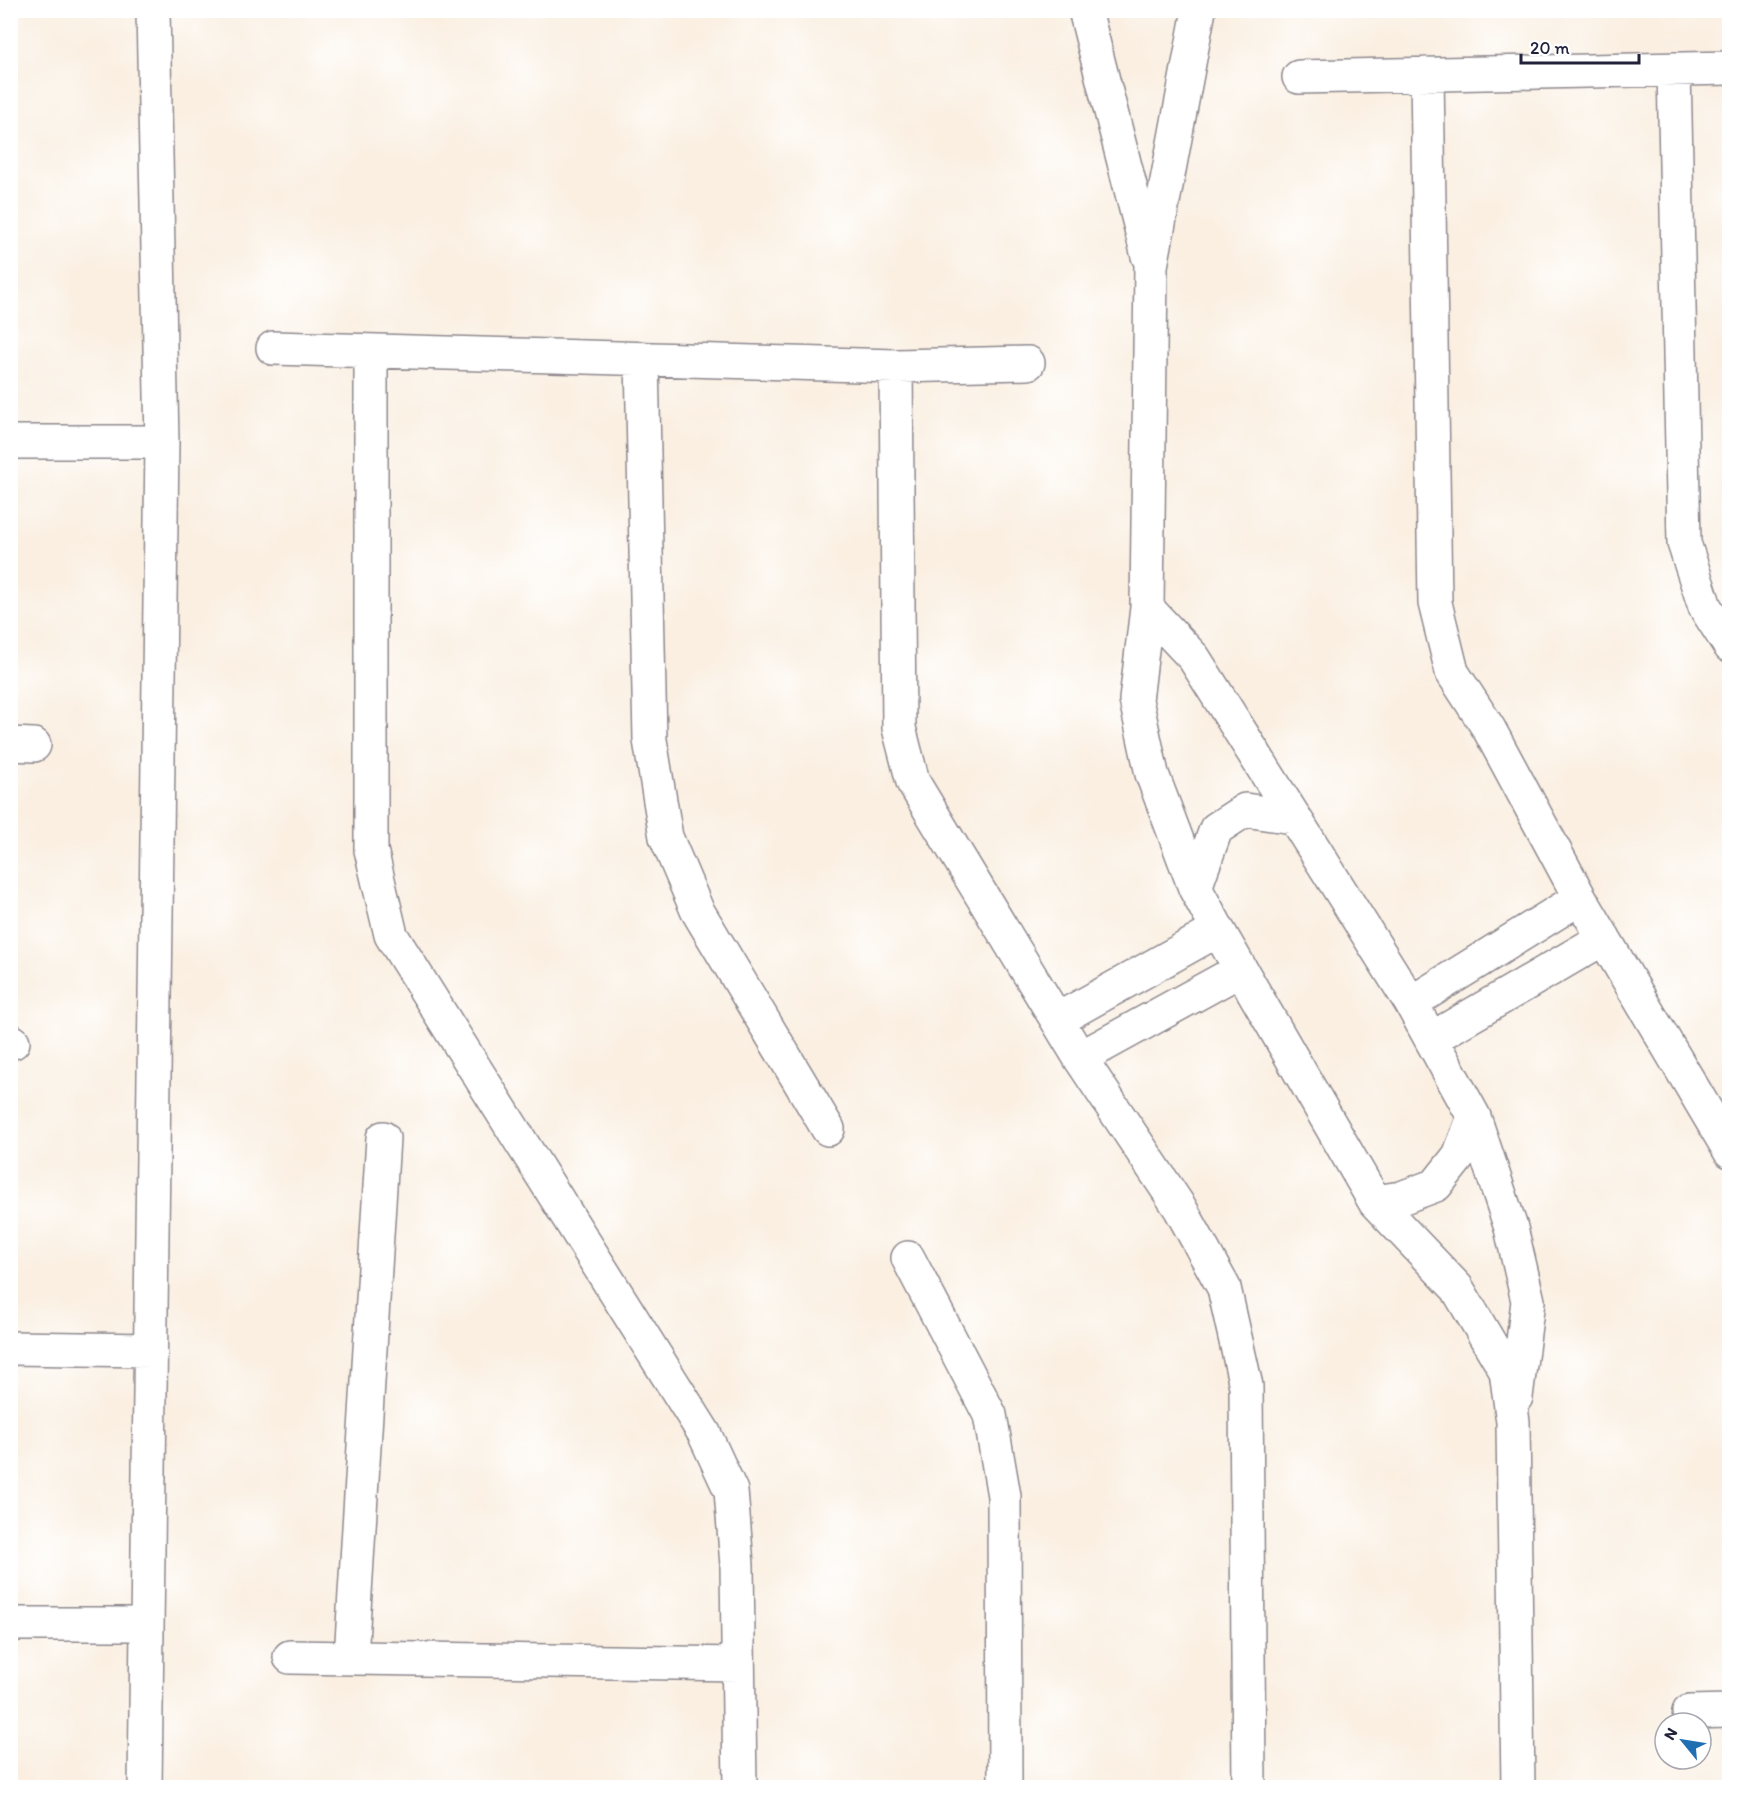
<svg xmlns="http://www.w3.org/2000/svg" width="1740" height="1798" font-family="Itim,sans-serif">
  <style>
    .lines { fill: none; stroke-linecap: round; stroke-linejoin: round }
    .street-casing { stroke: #8e888e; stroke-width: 36 }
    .street { stroke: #fff; stroke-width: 33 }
  </style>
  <rect width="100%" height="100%" fill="#fff"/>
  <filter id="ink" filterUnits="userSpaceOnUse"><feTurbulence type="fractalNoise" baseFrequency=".0167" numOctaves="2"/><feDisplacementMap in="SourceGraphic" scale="12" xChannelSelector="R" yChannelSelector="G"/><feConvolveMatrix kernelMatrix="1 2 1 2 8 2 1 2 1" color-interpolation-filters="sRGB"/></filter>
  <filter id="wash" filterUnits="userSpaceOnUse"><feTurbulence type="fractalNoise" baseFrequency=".008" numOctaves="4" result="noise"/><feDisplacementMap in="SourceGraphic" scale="24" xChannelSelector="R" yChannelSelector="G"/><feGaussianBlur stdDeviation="1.35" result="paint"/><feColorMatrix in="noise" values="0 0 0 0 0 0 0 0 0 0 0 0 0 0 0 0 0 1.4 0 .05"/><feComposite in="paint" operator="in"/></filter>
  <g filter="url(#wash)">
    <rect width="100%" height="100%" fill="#faefe1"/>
  </g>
  <g filter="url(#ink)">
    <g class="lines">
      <defs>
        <path id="street" d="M1085,10L1148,256
          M1199,10L1151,266L1147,608L1136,700L1152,774L1195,888L1218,930L1375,1202L1457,1288L1506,1371L1513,1422L1518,1788
          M1674,69L1684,543L1705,607L1730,646
          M1427,74L1435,603L1452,672L1489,729L1580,898L1730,1151
          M1299,77L1730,68
          M273,348L896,366L1028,363
          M371,351V850L391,935L704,1433L731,1491L737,1565L740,1788
          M642,359L650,740L666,837L697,910L828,1129
          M896,366L899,728L913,782L1080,1058L1180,1208L1224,1288L1246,1386L1249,1788
          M10,442H162
          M1147,608L1194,658L1411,1003L1474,1117L1511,1228L1528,1301L1516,1397
          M10,744L34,745
          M1195,888L1216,829L1245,810L1293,817
          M1411,1003L1580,898
          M1057,1020L1218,930
          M1431,1039L1604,938
          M10,1042H13
          M1080,1058L1240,970
          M1375,1202L1401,1198L1436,1185L1459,1156L1474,1117
          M908,1258L990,1415L1004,1496L1005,1788
          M10,1348L150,1350
          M10,1624H147
          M290,1657L738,1664
          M351,1658L383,1138
          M1689,1712L1730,1711
          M145,1788L162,442L153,10"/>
      </defs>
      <use href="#street" class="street-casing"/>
      <use href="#street" class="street"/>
    </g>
  </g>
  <rect width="1740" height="1798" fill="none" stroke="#fff" stroke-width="36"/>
  <g transform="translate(1683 1741) rotate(300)"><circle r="28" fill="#ffffff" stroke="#a7a7b1" stroke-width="1.5"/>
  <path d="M0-4.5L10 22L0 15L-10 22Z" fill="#1f6fb2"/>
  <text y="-9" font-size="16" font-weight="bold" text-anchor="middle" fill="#22223b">N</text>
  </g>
  <path d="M1521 54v9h118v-9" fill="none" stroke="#22223b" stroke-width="3"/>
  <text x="1530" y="54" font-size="18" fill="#22223b" stroke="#ffffff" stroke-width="4.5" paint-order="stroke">20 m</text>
</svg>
